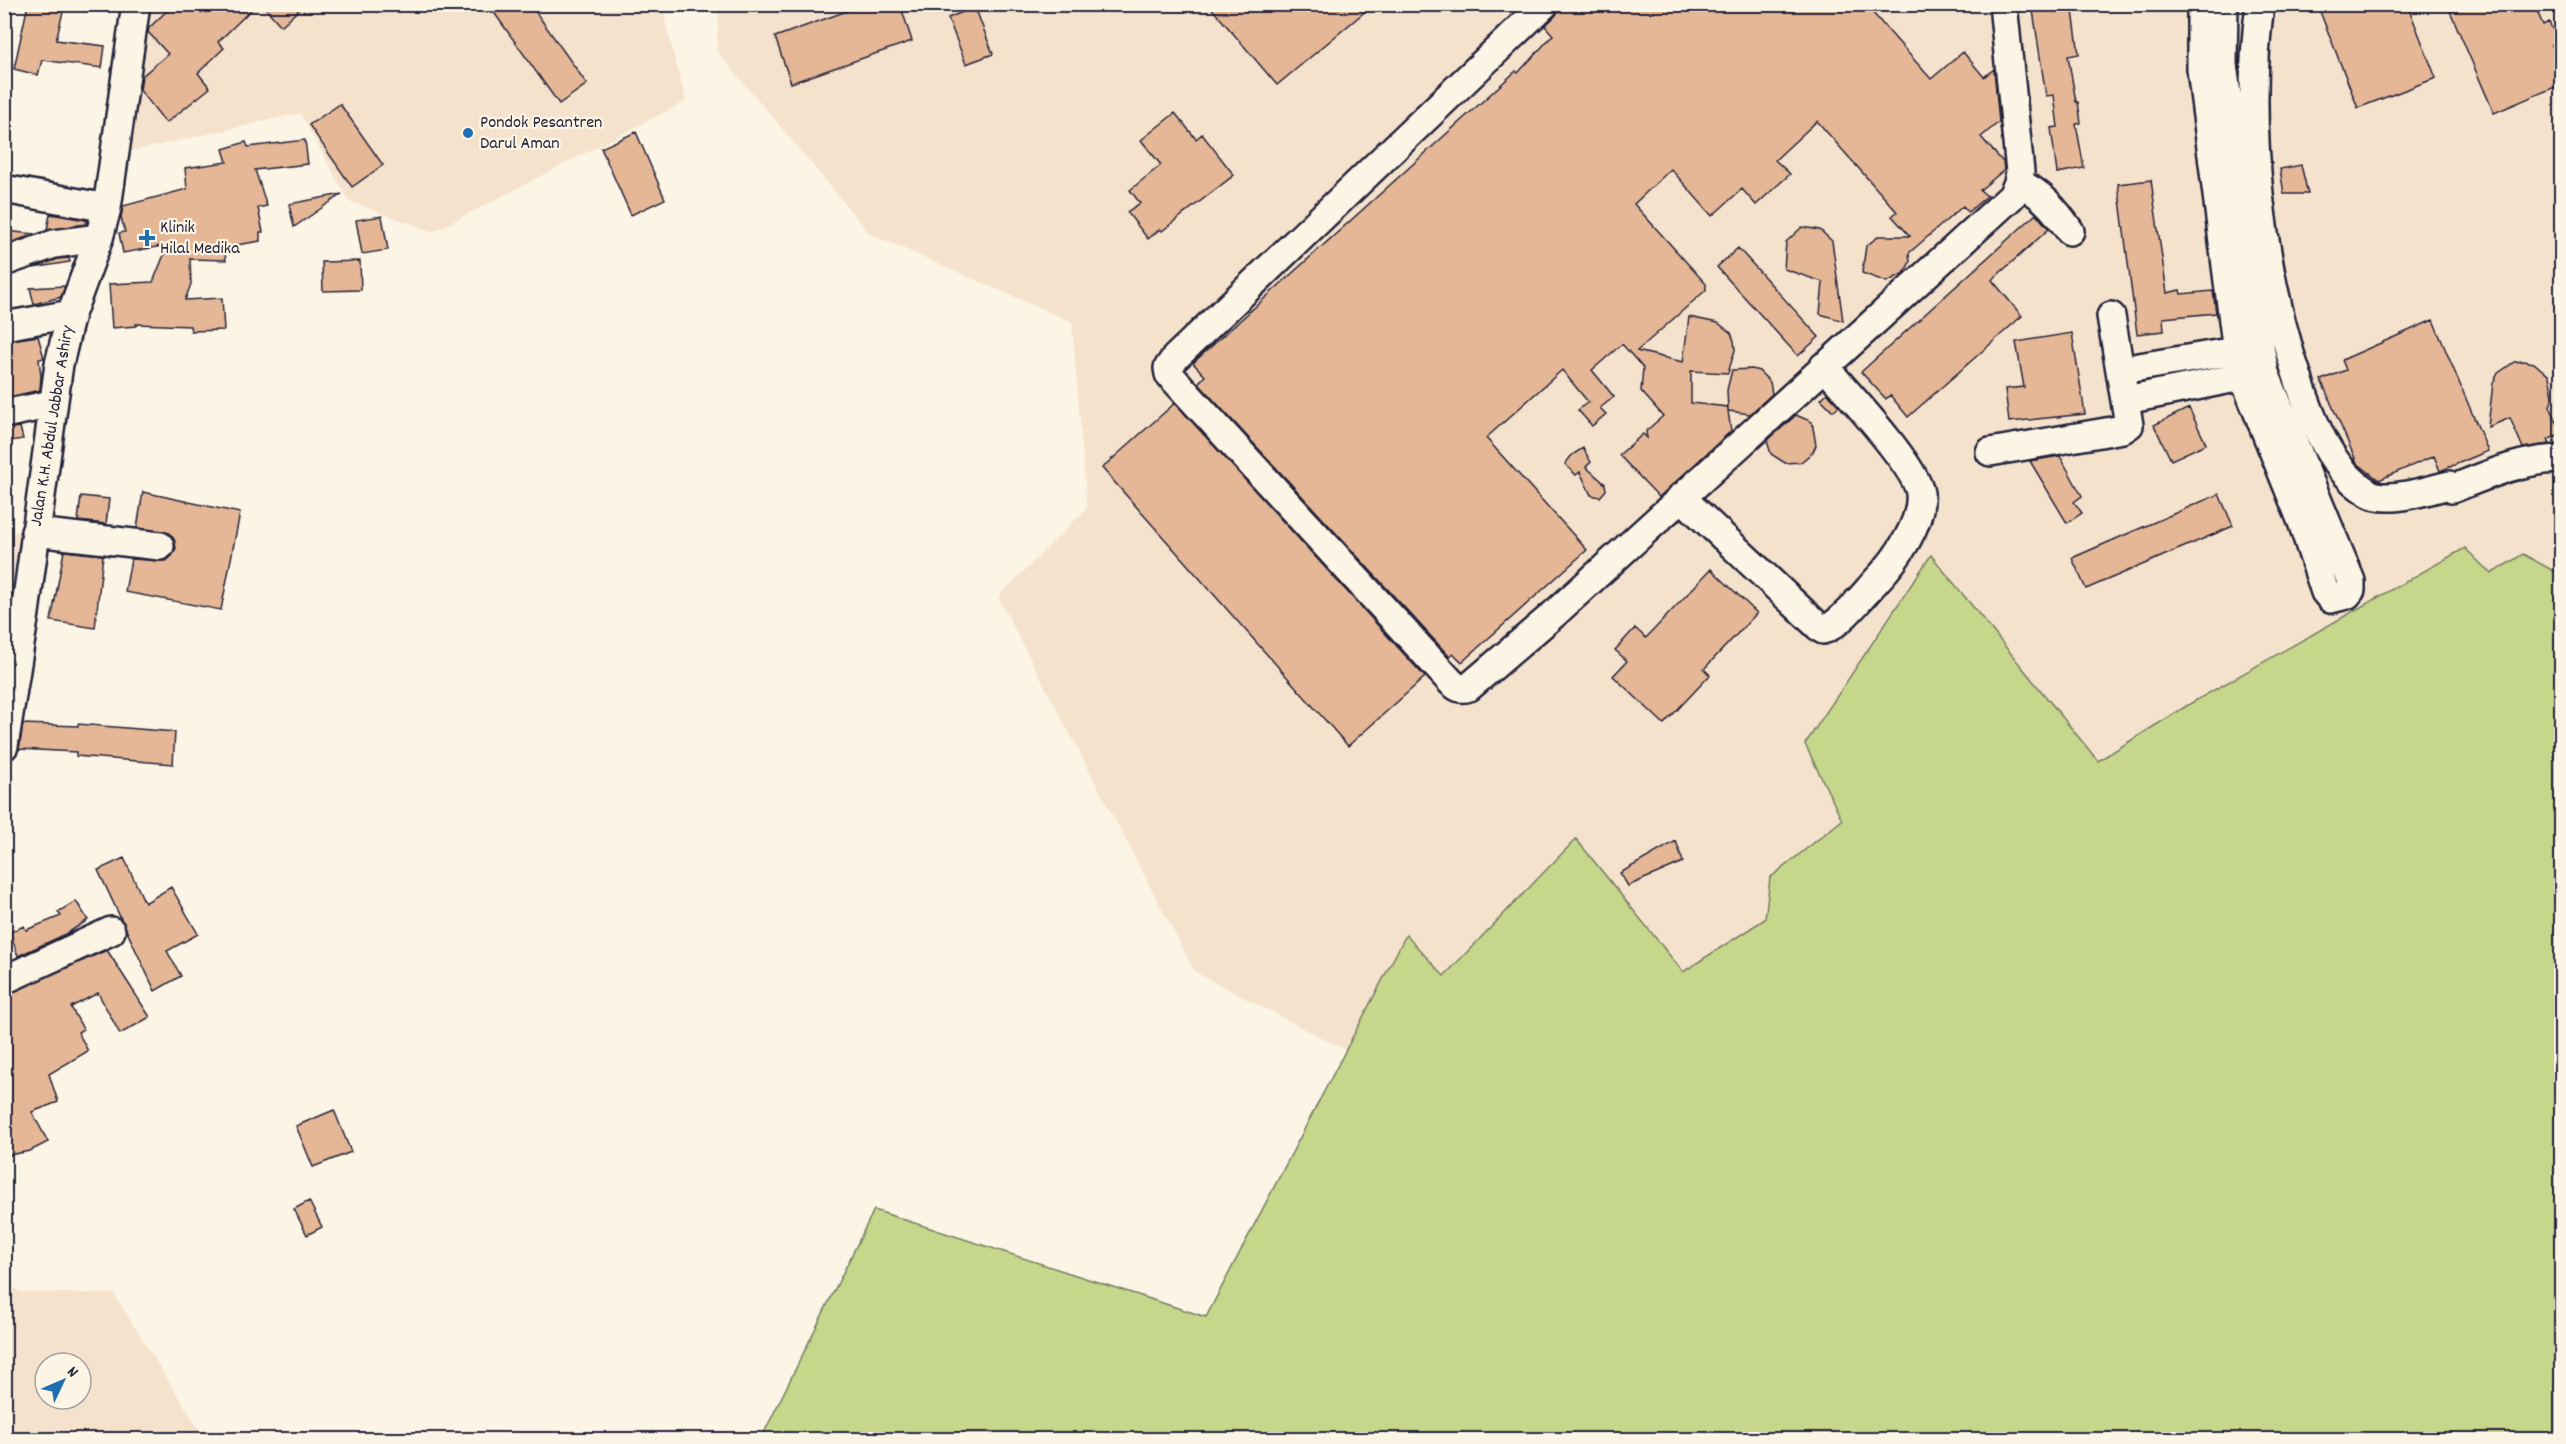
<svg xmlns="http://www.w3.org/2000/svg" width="2566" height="1444" font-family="Dekko,sans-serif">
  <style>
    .built { fill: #f5e2cd; fill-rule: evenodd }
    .green { fill: #c6d78b; stroke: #747c63; stroke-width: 1.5 }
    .building { fill: #e5b796; stroke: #22223b; stroke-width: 1.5 }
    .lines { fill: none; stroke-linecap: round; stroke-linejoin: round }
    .minor-casing { stroke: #22223b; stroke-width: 32 }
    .minor { stroke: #fcf5e5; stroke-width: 27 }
    .poi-dot { fill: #1f6fb2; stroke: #fcf5e5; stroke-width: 2 }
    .labels { text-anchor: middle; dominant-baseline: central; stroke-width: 4.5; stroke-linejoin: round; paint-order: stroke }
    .poi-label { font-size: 18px; fill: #22223b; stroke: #fcf5e5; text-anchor: start }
    .street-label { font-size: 18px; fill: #22223b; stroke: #fcf5e5 }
  </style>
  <rect width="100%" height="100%" fill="#fcf5e5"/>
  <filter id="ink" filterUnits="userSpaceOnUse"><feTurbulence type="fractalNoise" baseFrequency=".0167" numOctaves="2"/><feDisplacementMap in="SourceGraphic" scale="12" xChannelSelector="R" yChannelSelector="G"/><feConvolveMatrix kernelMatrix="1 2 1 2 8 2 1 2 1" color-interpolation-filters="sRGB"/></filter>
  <g filter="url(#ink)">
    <path class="built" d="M719,4L2561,5V575L2523,554L2491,574L2193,702L2098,761L1931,555L1842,820L1770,878L1765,919L1683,973L1575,839L1443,977L1406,935L1345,1050L1195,972L998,597L1087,508L1072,322L870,234L717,51Z
      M145,5H663L667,29L686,101L433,232L349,201L300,113L124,153Z
      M23,530L5,653V535Z
      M5,1281L20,1292L114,1294L205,1439H5ZM45,1363H81V1399H45Z"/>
    <path class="green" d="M2465,548L2491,574L2523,554L2561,575V1439H761L874,1210L1206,1317L1406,935L1444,976L1576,839L1683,972L1765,919L1770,878L1842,820L1805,744L1931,555L2098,761L2193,702Z"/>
    <path class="building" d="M28,4H65L56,40L105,46L102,68L42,60L38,75L14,69Z
      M174,4H202L209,11L216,4H257L218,42L224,48L198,73L210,88L166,123L140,90L142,76L168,54L148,32L149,28Z
      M262,4H305L281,26Z
      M488,4H530L587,84L559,104Z
      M866,4H900L912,41L791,83L775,37Z
      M1208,4H1374L1277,85Z
      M1560,4H1865L1931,79L1963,52L1984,77L1994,69L1999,122L1981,137L2003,162L2004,170L1980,190L1987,196L1968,212L1963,206L1909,253L1910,262L1904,273L1887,282L1862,273L1866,246L1879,236H1910L1892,216L1897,212L1817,121L1775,160L1790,174L1756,205L1742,189L1712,216L1671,169L1634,204L1706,284V290L1637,351L1683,362L1689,317L1718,323L1731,333L1734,341L1735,350L1728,373L1691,371V403L1728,407V410L1727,390L1732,370L1752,369L1759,371L1770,382L1772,394L1750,414L1728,411L1731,431L1659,497L1619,455L1643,434L1647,438L1646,431L1663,416L1641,391L1643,368L1622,344L1592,370L1614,397L1600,408L1606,414L1592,426L1578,410L1588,402L1562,370L1486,438L1587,550L1462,662L1453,653L1449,656L1198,383L1205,376L1193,363L1516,71L1518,73L1553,35L1545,26L1556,15Z
      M2032,4H2072L2079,54L2068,56L2076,102H2078L2081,123L2076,124L2084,168L2057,173L2051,128L2058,127L2054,95L2046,96Z
      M2317,4H2407L2436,78L2358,108Z
      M2447,4H2534L2543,25L2549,22L2558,42L2552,45L2562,67V84L2494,113Z
      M975,7L993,54L966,64L948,18Z
      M340,104L383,165L352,187L309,125Z
      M1175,113L1196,139L1202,134L1234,175L1162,231L1160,229L1148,239L1127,212L1140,203L1130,190L1161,165L1141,140Z
      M636,132L665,199L631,215L601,148Z
      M305,140L308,164L255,170L267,206L258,208L263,232H260V241L224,247L226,260L190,259L191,284L185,300L222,298L224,330L191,331L190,326L136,324V326L112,328L109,284L153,282L168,245L123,253L119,233L125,232L121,217L123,206L187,189L185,168L227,162L223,149L246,142L248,147Z
      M2301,165L2308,194H2284L2280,169Z
      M2151,180L2167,293L2180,290L2181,294L2213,291L2216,313L2163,318L2164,331L2137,334L2118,184Z
      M342,194L294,227L289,204Z
      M50,214L86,220V224L47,230Z
      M2036,214L2049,229L1992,280L2022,316L1908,417L1890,395L1886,399L1861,372Z
      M382,216L388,250L362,254L356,220Z
      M1802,227L1820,230L1832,241L1843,321L1820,314L1823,282L1784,269L1786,242Z
      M4,231L35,234L4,245Z
      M1738,248L1819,337L1798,356L1717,267Z
      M69,258L70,262L33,268L58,259Z
      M360,261L361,290L323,291L322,262Z
      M65,286L61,297L34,304L30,288Z
      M2433,320L2488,451L2440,471L2434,456L2379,480L2357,463L2321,380L2346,370L2342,360Z
      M2072,333L2085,414L2009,422L2005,389L2024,387L2016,342Z
      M38,336L44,358L39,359L41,376L40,390L4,398V341Z
      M2524,361L2534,363L2549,376L2553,396L2550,406L2562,434L2547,440L2549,444L2523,448L2510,418L2488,427L2493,383L2497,374L2514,362Z
      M1827,393L1839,406L1833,411L1821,399Z
      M1175,403L1425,677L1348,746L1102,468Z
      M2189,408L2206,444L2171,460L2154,425Z
      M1796,415L1812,422L1816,445L1813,452L1801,462L1785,463L1771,454L1767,441Z
      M20,427L23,439L4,442V429Z
      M1583,448L1591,462L1586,467L1605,484L1606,490L1600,497L1591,495L1580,472L1576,475L1565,464L1572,455Z
      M2060,456L2082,496L2074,502L2082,513L2067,523L2030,461Z
      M143,492L240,513L221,610L125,592L131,559L166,561L172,556L176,548L174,539L169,533L137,528Z
      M2219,494L2233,526L2086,589L2072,558Z
      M81,496L109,499L106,524L78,521Z
      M64,551L103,555L95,628L51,621Z
      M1711,569L1757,613L1704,669L1710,675L1664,724L1613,676L1627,661L1615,650L1635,628L1646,638Z
      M23,724L78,726V724L175,732L173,764L76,756V752L19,749Z
      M1676,841L1683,862L1628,886L1620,873Z
      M124,858L145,903L171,887L198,934L167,951L181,976L155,991L98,870Z
      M76,901L88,920L66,934L18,956L10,932L24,926L26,930L61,916L58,912Z
      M107,950L150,1017L120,1034L98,993L71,1007L83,1029L78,1032L88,1051L49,1074L58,1102L32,1112L48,1142L30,1151L4,1156V995Z
      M334,1110L351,1152L313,1167L296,1126Z
      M309,1201L322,1227L307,1235L294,1209Z"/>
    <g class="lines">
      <defs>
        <path id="minor" d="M1545,4L1175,358L1168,368L1169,374L1451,682C1458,688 1461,690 1469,687L1553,615L2012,196L2018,183L2020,172L2003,4
          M2201,4V69L2237,352L2243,376L2302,522L2325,592L2331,599L2347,595L2351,590V581L2265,373L2260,347L2223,64L2224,4
          M2260,4C2244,125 2261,273 2301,387C2314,425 2332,471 2369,493C2387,504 2429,490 2449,485L2452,489C2487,475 2523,459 2562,459
          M2018,183C2041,192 2056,211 2070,231
          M4,189L107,208
          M4,262L54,244L99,238
          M4,326L71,314
          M2121,370L2253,348
          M2126,400L2261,373
          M4,414L52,404
          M1990,452L2123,429L2129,425L2111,316
          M1681,497L1819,627L1823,630C1839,626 1864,594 1876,581C1896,560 1923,523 1920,493C1916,466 1845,390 1824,366
          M35,532L160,546
          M4,746L25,613L59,364L71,314L99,238L107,208L136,4
          M4,980L111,931"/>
      </defs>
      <use href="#minor" class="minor-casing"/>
      <use href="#minor" class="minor"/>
    </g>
  </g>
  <g class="poi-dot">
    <circle cx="468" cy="133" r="6"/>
    <path d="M144 229h6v6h6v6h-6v6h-6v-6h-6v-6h6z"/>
  </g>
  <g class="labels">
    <g class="poi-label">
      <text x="480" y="123">Pondok Pesantren<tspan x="480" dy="21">Darul Aman</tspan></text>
      <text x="160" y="228">Klinik<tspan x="160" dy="21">Hilal Medika</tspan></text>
    </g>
    <g class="street-label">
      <text transform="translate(53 426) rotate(-81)">Jalan K.H. Abdul Jabbar Ashiry</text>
    </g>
  </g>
  <rect width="2566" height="1444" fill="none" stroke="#fcf5e5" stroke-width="24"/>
  <rect x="12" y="12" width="2542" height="1420" fill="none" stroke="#22223b" stroke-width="2" filter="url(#ink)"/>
  <g transform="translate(63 1381) rotate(46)"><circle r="28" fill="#fcf5e5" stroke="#a5a1a1" stroke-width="1.5"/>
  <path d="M0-4.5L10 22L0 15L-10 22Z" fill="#1f6fb2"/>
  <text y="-9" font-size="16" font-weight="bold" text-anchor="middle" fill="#22223b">N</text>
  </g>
</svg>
